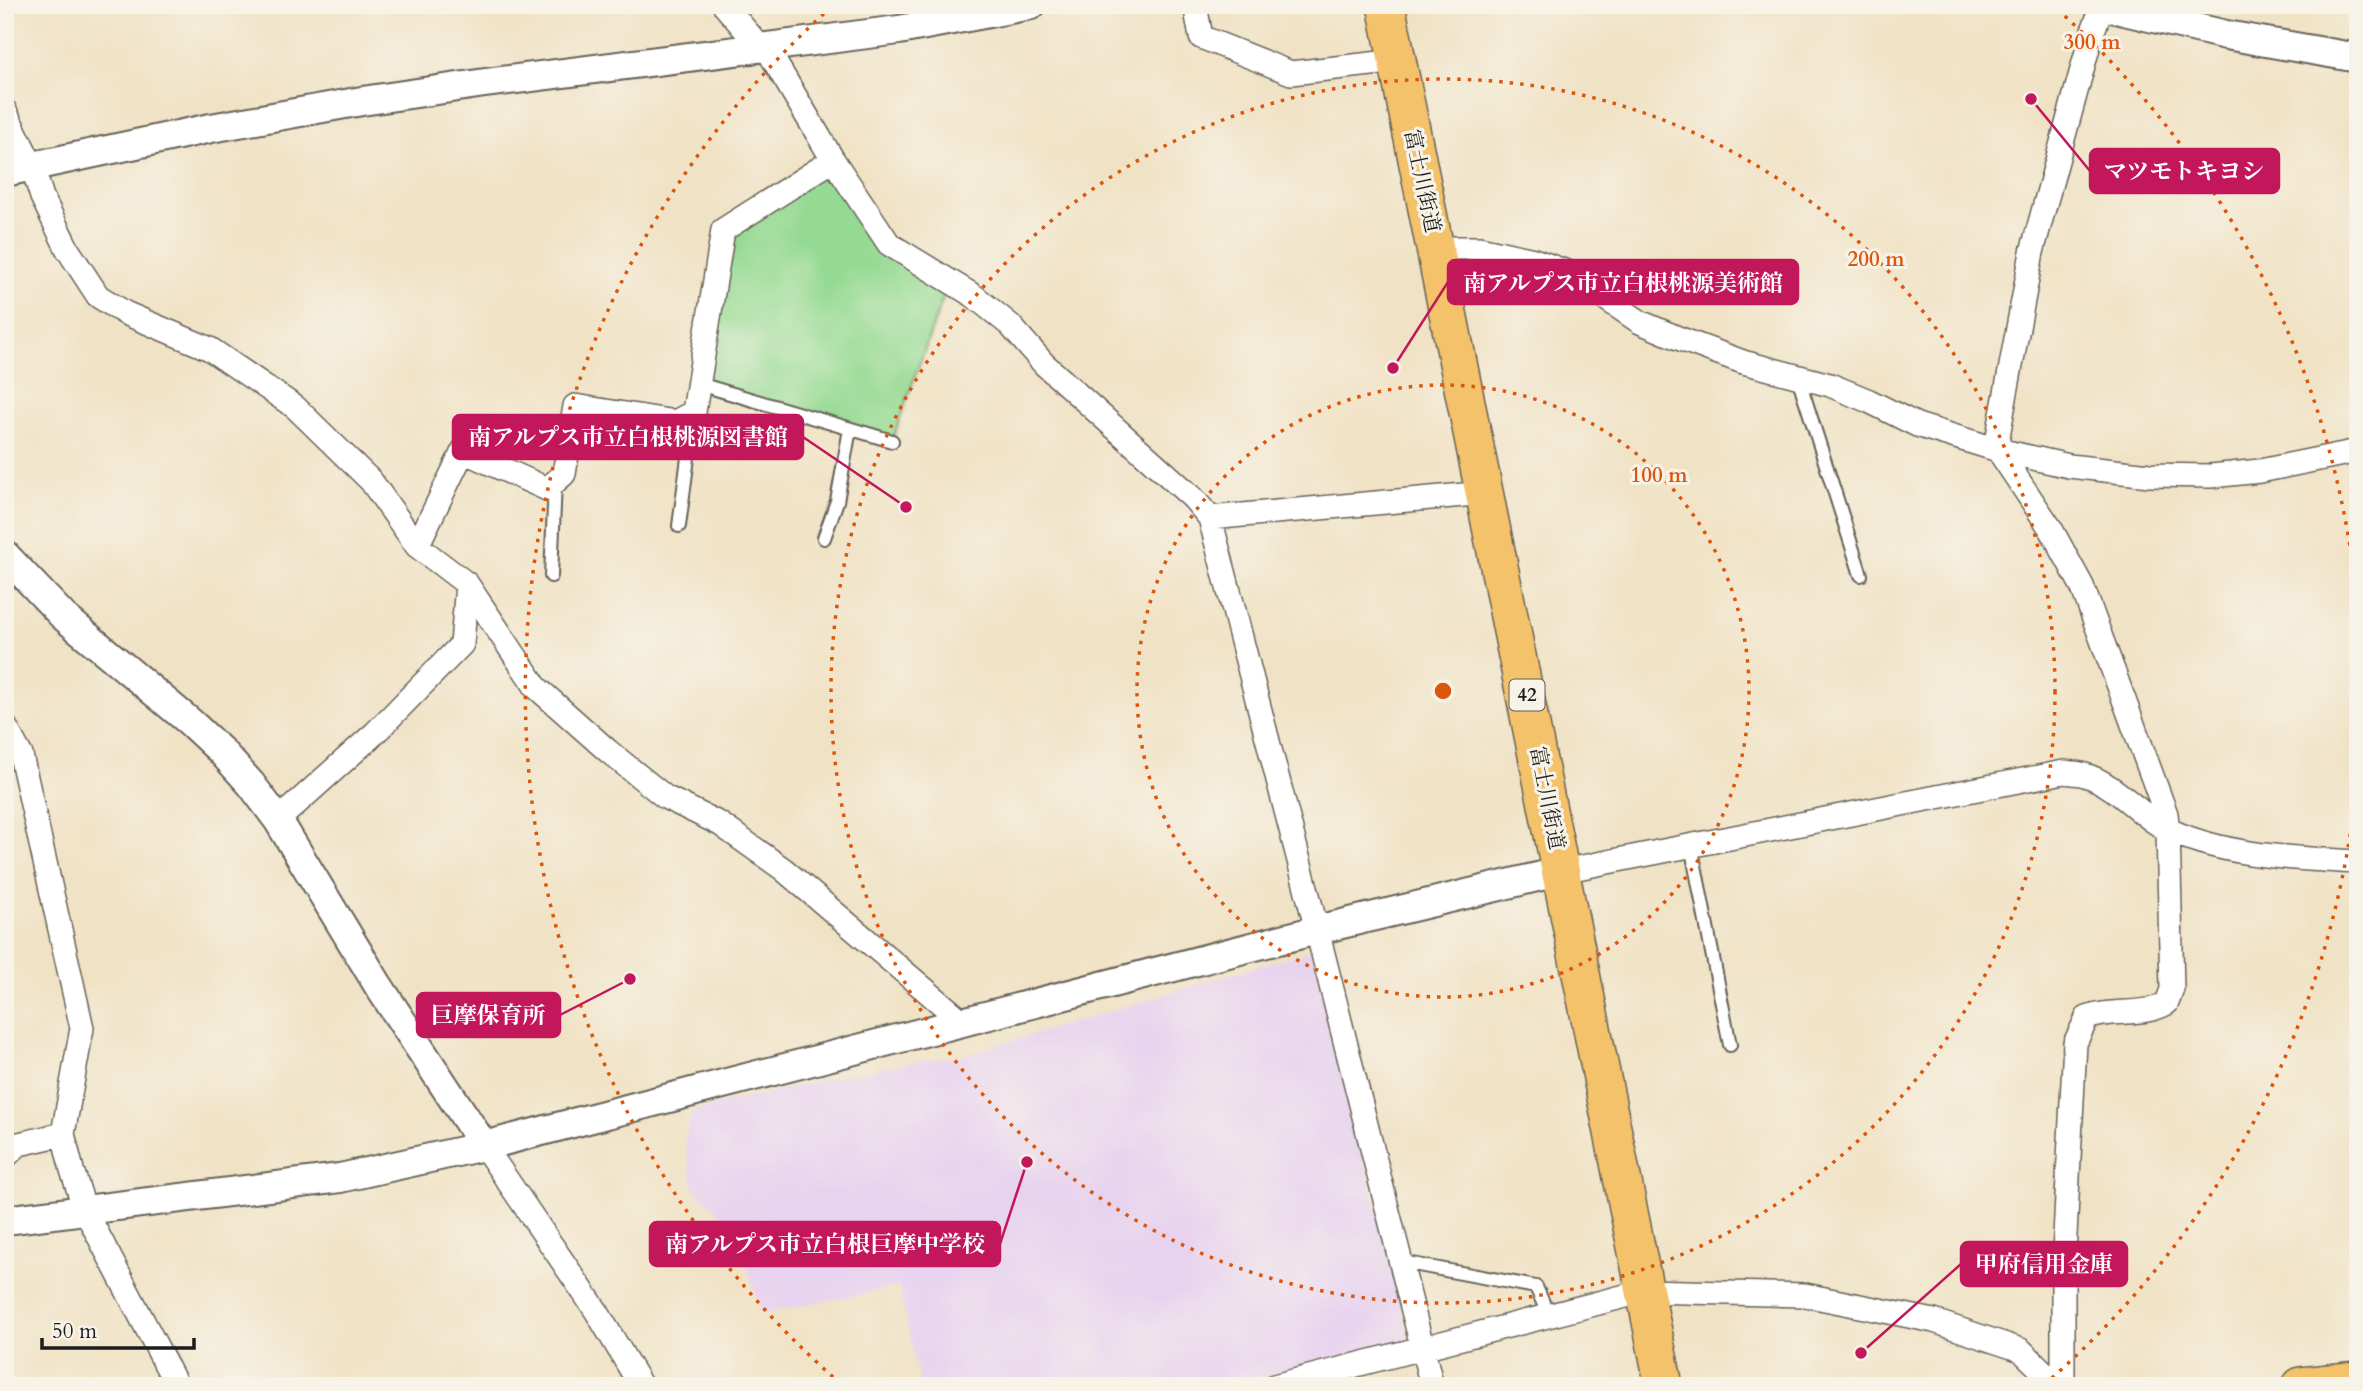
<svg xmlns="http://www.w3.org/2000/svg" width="2363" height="1391" font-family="Cardo,'Noto Serif JP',serif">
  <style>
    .built { fill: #e7d2ef }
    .green { fill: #95da93; stroke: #587b58; stroke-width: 2 }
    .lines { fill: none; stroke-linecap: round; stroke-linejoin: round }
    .service-casing { stroke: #666157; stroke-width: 16 }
    .minor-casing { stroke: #666157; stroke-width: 26 }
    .tertiary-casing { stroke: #666157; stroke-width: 32 }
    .primary-casing { stroke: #666157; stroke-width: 40 }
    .service { stroke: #fff; stroke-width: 12 }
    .minor { stroke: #fff; stroke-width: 23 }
    .tertiary { stroke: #fff; stroke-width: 28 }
    .primary { stroke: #f3c26a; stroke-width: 37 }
    .ring { fill: none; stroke: #de560d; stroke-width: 3.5; stroke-dasharray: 3.5 7 }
    .labels { text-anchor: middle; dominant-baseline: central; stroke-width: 6; stroke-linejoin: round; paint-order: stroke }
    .shield { fill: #f7f3e8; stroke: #5e5c59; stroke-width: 2 }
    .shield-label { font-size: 19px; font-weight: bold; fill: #1c1c1c }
    .street-label { font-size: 21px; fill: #1c1c1c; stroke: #f7f3e8 }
    .centre { fill: #de560d; stroke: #f7f3e8; stroke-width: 3.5 }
    .ring-label { font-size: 21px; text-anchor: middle; font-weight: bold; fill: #de560d; stroke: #f7f3e8; stroke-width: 6; stroke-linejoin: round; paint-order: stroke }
    .leader { fill: none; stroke: #c2185b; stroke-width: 2.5 }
    .callout-dot { fill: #c2185b; stroke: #f7f3e8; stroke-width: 2.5 }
    .callout { fill: #c2185b; stroke: #c2185b; stroke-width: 2.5 }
    .callout-label { font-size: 23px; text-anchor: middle; font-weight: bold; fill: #fff }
  </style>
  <rect width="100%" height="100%" fill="#f7f3e8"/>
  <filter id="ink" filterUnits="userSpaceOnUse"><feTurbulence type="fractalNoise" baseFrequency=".0143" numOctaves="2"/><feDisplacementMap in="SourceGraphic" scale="14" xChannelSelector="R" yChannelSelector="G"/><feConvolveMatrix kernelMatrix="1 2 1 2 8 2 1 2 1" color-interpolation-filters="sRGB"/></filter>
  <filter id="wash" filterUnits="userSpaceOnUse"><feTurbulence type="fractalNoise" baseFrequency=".00686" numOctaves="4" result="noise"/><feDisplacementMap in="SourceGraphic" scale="28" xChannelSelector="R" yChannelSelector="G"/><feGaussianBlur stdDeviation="1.57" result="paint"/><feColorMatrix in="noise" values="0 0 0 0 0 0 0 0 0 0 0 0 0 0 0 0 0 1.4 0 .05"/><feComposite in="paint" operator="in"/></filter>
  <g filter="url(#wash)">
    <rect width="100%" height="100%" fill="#f0e2c5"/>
    <path class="built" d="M1312,950L1409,1339L1227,1386H920L899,1287L761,1313L737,1232L693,1187L685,1137L692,1111L836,1077L925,1060L962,1056Z"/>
    <path class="green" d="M833,160L889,244L949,281L892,441L699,384L723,230Z"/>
  </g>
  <g filter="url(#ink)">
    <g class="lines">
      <defs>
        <path id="service" d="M1798,377L1861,575
          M699,384L892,441
          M679,526L694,412
          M824,538L837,501L850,429
          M551,576L555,482
          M1691,845L1730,1045
          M1402,1262L1536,1287L1549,1316"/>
        <path id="minor" d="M724,5L760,47
          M1195,5L1201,37L1291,73L1398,61
          M766,47L833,160L889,244L974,296L1010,325L1044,364L1193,498L1210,518L1317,930L1432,1386
          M5,111L32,166L42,197L68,250L98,296L125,313L210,349L295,407L371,481L417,546L467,584L536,687L608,751L665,797L720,824L783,869L963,1022
          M1436,248H1479L1534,260L1567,272L1640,322L1678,338L1743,362L1830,385L1869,401L1917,425L1998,450L2069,466L2150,475L2211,476L2260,471L2358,451
          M1210,518L1486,493
          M417,546L463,451L547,489L564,474L575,406L675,422L694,412L723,230L833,160
          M5,726L21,755L82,1028L63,1134L72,1170L85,1210L177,1386
          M278,820L375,733L462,644L467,584
          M1562,871L2064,772C2071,773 2079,773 2085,775C2118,785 2141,818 2171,831C2229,857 2296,858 2358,862
          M484,1146L597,1312L641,1386
          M5,1157L19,1144L63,1134
          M1274,1386L1645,1291L1805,1295L1934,1321L2021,1350L2058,1386
          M2063,1386V1274L2075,1043L2087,1018C2112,1008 2144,1017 2167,1003L2172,989L2168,830L2166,814L2082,586L2051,529L1998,450V436L2032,252L2092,33L2103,5"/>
        <path id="tertiary" d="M2099,5L2226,35L2358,58
          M5,172L211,128L362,101L485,83L899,30L1031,5
          M5,555L63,616L190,722L221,751L251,784L278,820L378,985L484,1146
          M5,1220L340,1178L484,1146L1317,930L1562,871"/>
        <path id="primary" d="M1386,5L1664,1386
          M2301,1386L2358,1380"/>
      </defs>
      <use href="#service" class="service-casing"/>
      <use href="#minor" class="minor-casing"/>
      <use href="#tertiary" class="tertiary-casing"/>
      <use href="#primary" class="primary-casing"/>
      <use href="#service" class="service"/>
      <use href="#minor" class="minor"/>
      <use href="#tertiary" class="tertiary"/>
      <use href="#primary" class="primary"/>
    </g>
  </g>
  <g class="ring">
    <circle cx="1443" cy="691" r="306"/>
    <circle cx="1443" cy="691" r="612"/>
    <path d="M2358 771A918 918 0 0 1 2045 1384M841 1384A918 918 0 0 1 829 9M2057 9A918 918 0 0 1 2358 611"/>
  </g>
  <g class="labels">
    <rect class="shield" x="1509.5" y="679.5" width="35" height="31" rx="5"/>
    <g class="shield-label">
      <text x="1527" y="695">42</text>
    </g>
    <g class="street-label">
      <text transform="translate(1422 181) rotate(78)">富士川街道</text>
      <text transform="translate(1547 798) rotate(79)">富士川街道</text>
    </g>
  </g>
  <circle cx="1443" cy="691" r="10" class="centre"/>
  <g class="ring-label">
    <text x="2092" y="49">300 m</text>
    <text x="1876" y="266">200 m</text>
    <text x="1659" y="482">100 m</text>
  </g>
  <path class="leader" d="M2031 99L2090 171M1393 368L1448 282M906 507L803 437M630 979L560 1015M1027 1162L1000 1244M1861 1353L1961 1264"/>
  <g class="callout-dot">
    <circle cx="2031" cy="99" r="7"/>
    <circle cx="1393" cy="368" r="7"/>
    <circle cx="906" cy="507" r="7"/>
    <circle cx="630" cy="979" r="7"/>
    <circle cx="1027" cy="1162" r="7"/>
    <circle cx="1861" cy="1353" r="7"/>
  </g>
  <g class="callout">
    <rect x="2090" y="149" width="189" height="44" rx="7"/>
    <rect x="1448" y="260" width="350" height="44" rx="7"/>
    <rect x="453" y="415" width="350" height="44" rx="7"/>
    <rect x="417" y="993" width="143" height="44" rx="7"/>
    <rect x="650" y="1222" width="350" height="44" rx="7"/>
    <rect x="1961" y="1242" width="166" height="44" rx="7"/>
  </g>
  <g class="callout-label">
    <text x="2184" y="179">マツモトキヨシ</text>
    <text x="1623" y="291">南アルプス市立白根桃源美術館</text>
    <text x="628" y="445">南アルプス市立白根桃源図書館</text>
    <text x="488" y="1023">巨摩保育所</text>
    <text x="825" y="1252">南アルプス市立白根巨摩中学校</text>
    <text x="2044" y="1272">甲府信用金庫</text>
  </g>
  <rect width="2363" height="1391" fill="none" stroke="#f7f3e8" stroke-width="28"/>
  <path d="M42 1338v10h152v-10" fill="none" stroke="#1c1c1c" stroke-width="3.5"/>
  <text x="52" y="1338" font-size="21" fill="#1c1c1c" stroke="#f7f3e8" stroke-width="5" paint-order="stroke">50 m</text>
</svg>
